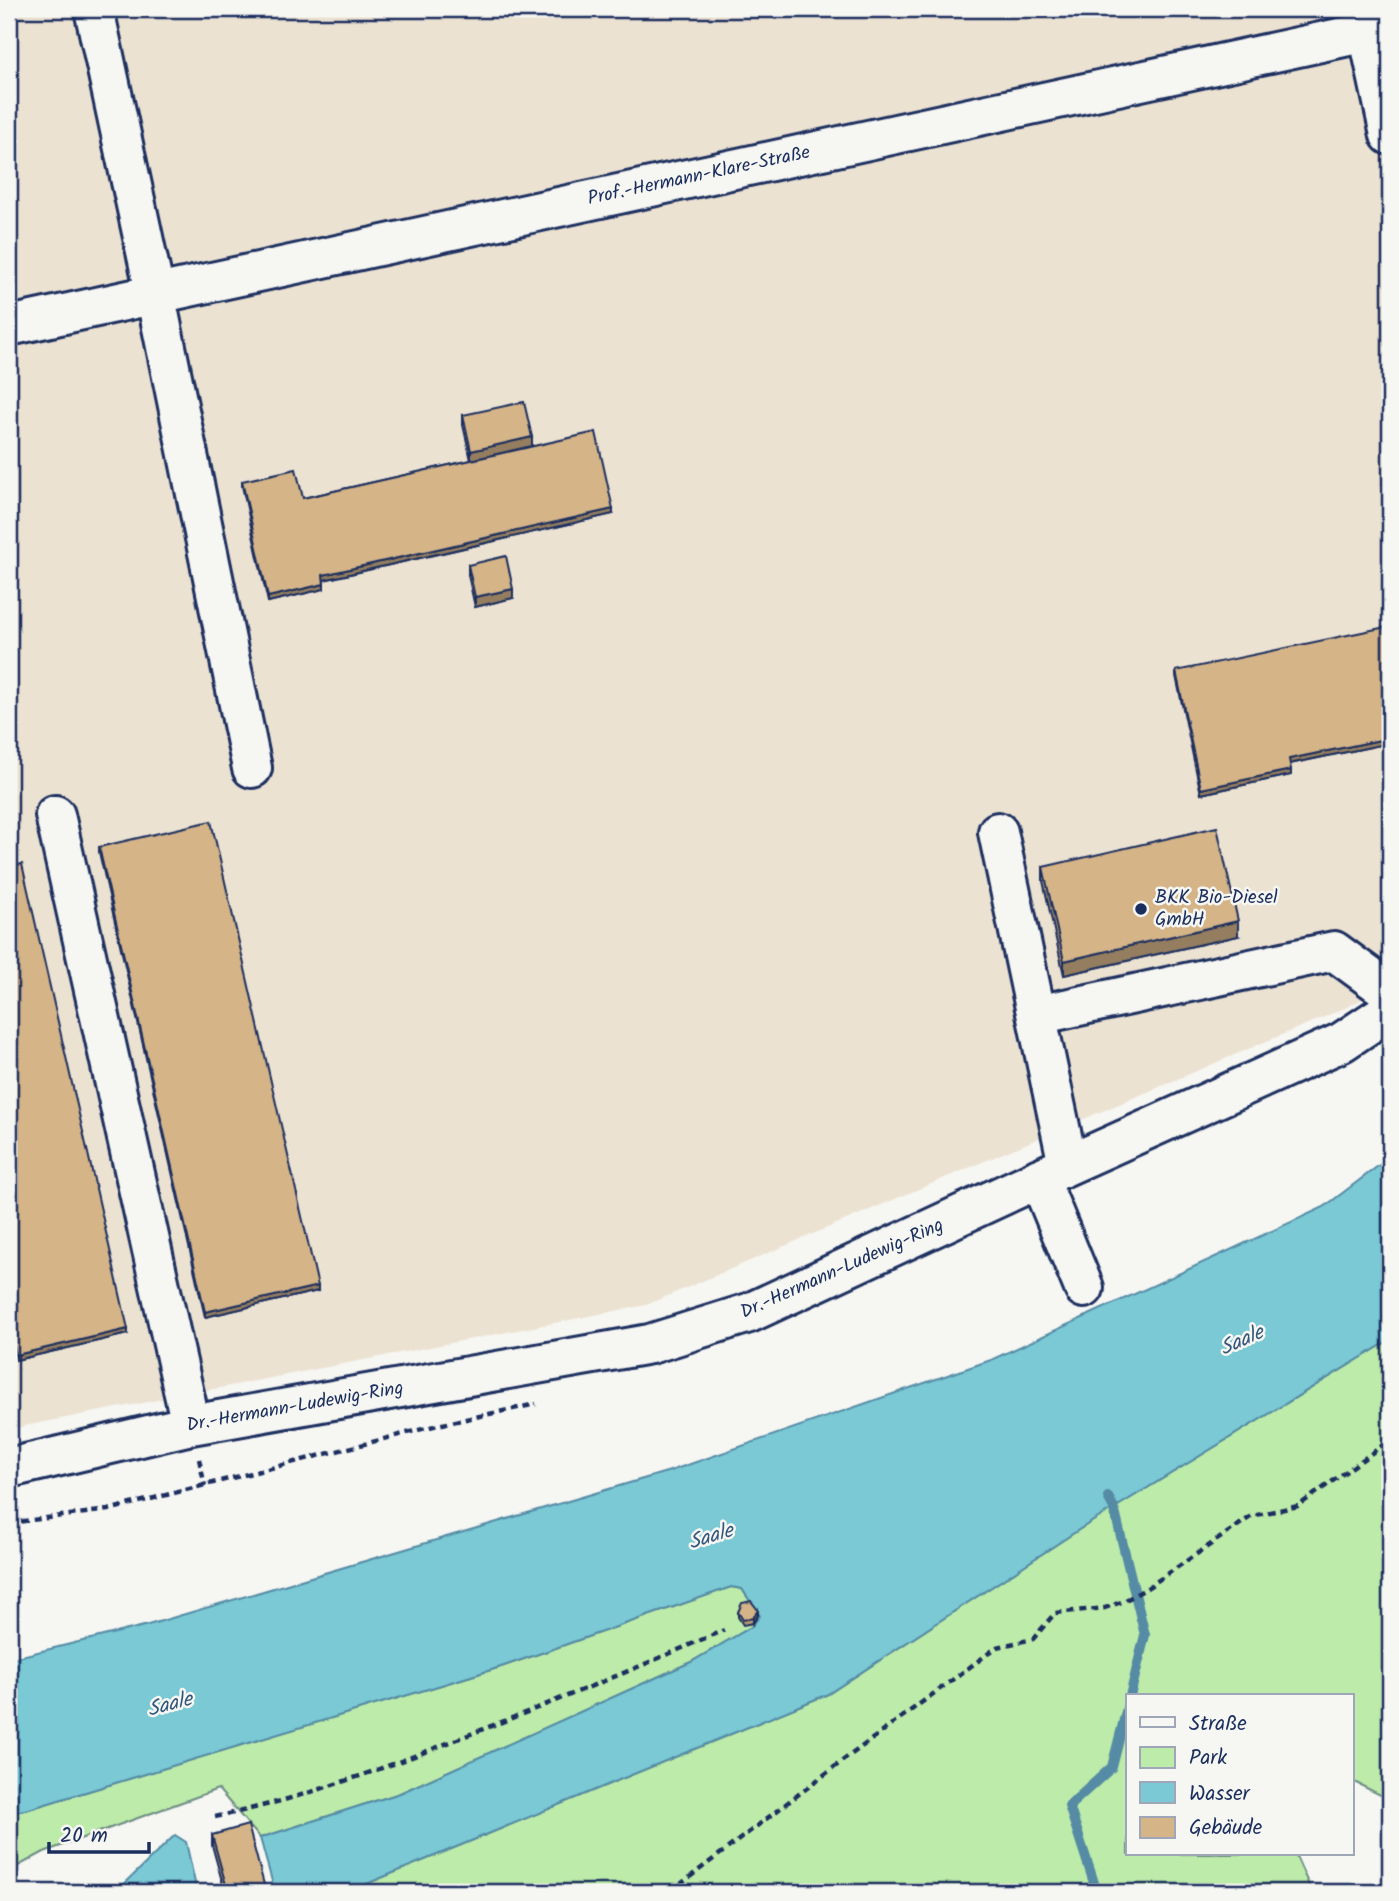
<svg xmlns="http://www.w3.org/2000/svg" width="1399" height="1901" font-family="Kalam,sans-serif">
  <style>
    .built { fill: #ece2d2 }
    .green { fill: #bdeba9; stroke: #6c8d84; stroke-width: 2 }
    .water { fill: #7ac9d5; stroke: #548ba5; stroke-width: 2 }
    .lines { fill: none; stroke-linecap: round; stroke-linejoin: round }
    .stream { stroke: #548ba5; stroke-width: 10 }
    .minor-casing { stroke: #1b2f5e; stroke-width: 44 }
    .path { stroke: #1b2f5e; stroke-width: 4.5; stroke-dasharray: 7 5; stroke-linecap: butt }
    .minor { stroke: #f6f6f2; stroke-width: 38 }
    .wall { fill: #b79b75; stroke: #1b2f5e; stroke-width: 2 }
    .shaded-wall { fill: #957e5f; stroke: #1b2f5e; stroke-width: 2 }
    .building { fill: #d5b488; stroke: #1b2f5e; stroke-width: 2 }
    .poi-dot { fill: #1b2f5e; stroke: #f6f6f2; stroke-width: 2.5 }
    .labels { text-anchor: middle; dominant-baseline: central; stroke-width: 5; stroke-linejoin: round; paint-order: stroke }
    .street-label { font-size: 19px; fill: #1b2f5e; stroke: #f6f6f2 }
    .poi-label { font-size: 19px; fill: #1b2f5e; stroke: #f6f6f2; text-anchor: start }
    .water-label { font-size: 21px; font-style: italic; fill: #33567c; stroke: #f6f6f2 }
  </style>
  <rect width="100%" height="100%" fill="#f6f6f2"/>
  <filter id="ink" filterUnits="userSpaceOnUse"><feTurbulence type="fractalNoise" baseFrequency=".0143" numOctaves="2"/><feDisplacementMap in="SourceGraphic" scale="14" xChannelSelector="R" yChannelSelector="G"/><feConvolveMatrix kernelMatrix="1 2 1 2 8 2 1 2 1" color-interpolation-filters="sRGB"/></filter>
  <g filter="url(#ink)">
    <path class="built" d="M9,9H1390V985L1345,1008L646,1305L9,1429Z"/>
    <path class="green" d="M1390,1340V1857L1386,1848L1389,1799L1352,1781V1696H1128V1854H1295L1312,1892H347L828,1694L1080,1529Z
      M731,1587L742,1589L760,1616L751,1627L691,1662L400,1793L260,1838L218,1789L44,1852L9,1871V1813L29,1809L501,1667Z"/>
    <path class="water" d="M1390,1157V1340L1080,1529L828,1694L347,1892H275L260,1838L400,1793L691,1662L751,1627L760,1616L742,1589L731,1587L501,1667L29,1809L9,1813V1659L148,1625L670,1471L991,1360L1324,1207Z
      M175,1835L186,1842L197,1892H116Z"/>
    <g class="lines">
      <path class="stream" d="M1108,1497L1114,1508L1145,1635L1130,1696
        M1097,1892L1069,1806L1112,1767L1128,1704"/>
      <defs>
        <path id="minor" d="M94,9L155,293L252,768
          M1368,32L1390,135
          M9,326L1390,27
          M55,815L191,1425
          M998,832L1068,1165
          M1037,1015L1334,951L1390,992
          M1039,1178L1084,1288
          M9,1468L191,1425L650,1344L749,1313L1068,1165L1342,1042L1390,1010"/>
      </defs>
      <use href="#minor" class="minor-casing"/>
      <path class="path" d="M199,1459L205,1486
        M9,1523L108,1510L438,1425L536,1404
        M215,1817C302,1799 385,1768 468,1735C554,1702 640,1667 724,1630
        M670,1892L849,1756L997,1647L1033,1639L1055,1613L1105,1608L1124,1601L1147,1588L1252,1516L1298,1506L1390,1440"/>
      <use href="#minor" class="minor"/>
    </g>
    <path class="wall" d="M463,415L532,446L613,514L324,580V589L268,602L242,486V481L303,498L471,460L463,425Z
      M468,565L513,598L475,607L468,575Z
      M1390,646V743L1290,764L1291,775L1201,794L1176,676V671Z
      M99,847L318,1291L205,1317L99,852Z
      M9,867L128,1334L16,1360L9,1328Z
      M1043,867L1238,936L1064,975L1043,881Z
      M738,1612L758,1615L753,1623L743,1625L738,1617Z
      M212,1835L266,1892H225L212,1845Z"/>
    <path class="shaded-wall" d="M532,437V446L471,460V451Z
      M613,509V514L323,580V575Z
      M324,584V589L268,602V597Z
      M513,589V598L475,607V597Z
      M1390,738V743L1289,764V759Z
      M1291,770V775L1201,794V789Z
      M1238,921V936L1064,975V961Z
      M318,1286V1291L205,1317V1312Z
      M128,1329V1334L16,1360V1355Z
      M758,1610V1615L753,1623V1618Z"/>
    <path class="building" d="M524,402L532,437L471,451L463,415Z
      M596,432L613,509L323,575L324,584L268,597L242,481L296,469L303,498Z
      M506,556L513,589L475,597L468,565Z
      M1386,627L1390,646V738L1289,759L1291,770L1201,789L1176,671Z
      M211,821L318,1286L205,1312L99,847Z
      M1217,827L1238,921L1064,961L1043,867Z
      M22,864L128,1329L16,1355L9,1323V867Z
      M751,1601L758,1610L753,1618L743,1620L738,1612L742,1603Z
      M248,1825L266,1892H228L212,1835Z"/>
  </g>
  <circle class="poi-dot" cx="1141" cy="909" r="7"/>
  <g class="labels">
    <g class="street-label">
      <text transform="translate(699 176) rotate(-12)">Prof.-Hermann-Klare-Straße</text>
      <text transform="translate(842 1269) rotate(-24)">Dr.-Hermann-Ludewig-Ring</text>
      <text transform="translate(295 1407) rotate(-10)">Dr.-Hermann-Ludewig-Ring</text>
    </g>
    <g class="poi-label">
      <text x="1155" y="898">BKK Bio-Diesel<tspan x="1155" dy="22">GmbH</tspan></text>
    </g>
    <g class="water-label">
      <text transform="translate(1242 1341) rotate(-24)">Saale</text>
      <text transform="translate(711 1537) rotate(-17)">Saale</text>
      <text transform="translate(170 1705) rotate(-15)">Saale</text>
    </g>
  </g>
  <rect width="1399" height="1901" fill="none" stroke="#f6f6f2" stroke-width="35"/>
  <rect x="18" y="18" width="1364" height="1866" fill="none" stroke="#1b2f5e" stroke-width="2.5" filter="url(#ink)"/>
  <rect x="1126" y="1694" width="228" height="161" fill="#f6f6f2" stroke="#9ea6b7" stroke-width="2"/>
  <rect x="1140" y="1717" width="35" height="10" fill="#f6f6f2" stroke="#9ea6b7" stroke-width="2"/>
  <text x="1189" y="1730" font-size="21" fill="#1b2f5e">Straße</text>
  <rect x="1140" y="1747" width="35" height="21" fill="#bdeba9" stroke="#9ea6b7" stroke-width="2"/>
  <text x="1189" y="1764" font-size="21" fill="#1b2f5e">Park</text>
  <rect x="1140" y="1782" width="35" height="21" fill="#7ac9d5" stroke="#9ea6b7" stroke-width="2"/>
  <text x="1189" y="1800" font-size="21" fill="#1b2f5e">Wasser</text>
  <rect x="1140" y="1817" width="35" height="21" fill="#d5b488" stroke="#9ea6b7" stroke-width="2"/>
  <text x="1189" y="1834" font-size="21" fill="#1b2f5e">Gebäude</text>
  <path d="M49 1842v10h100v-10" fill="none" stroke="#1b2f5e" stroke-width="3.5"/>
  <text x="60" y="1842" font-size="21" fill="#1b2f5e" stroke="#f6f6f2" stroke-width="5" paint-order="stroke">20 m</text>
</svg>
